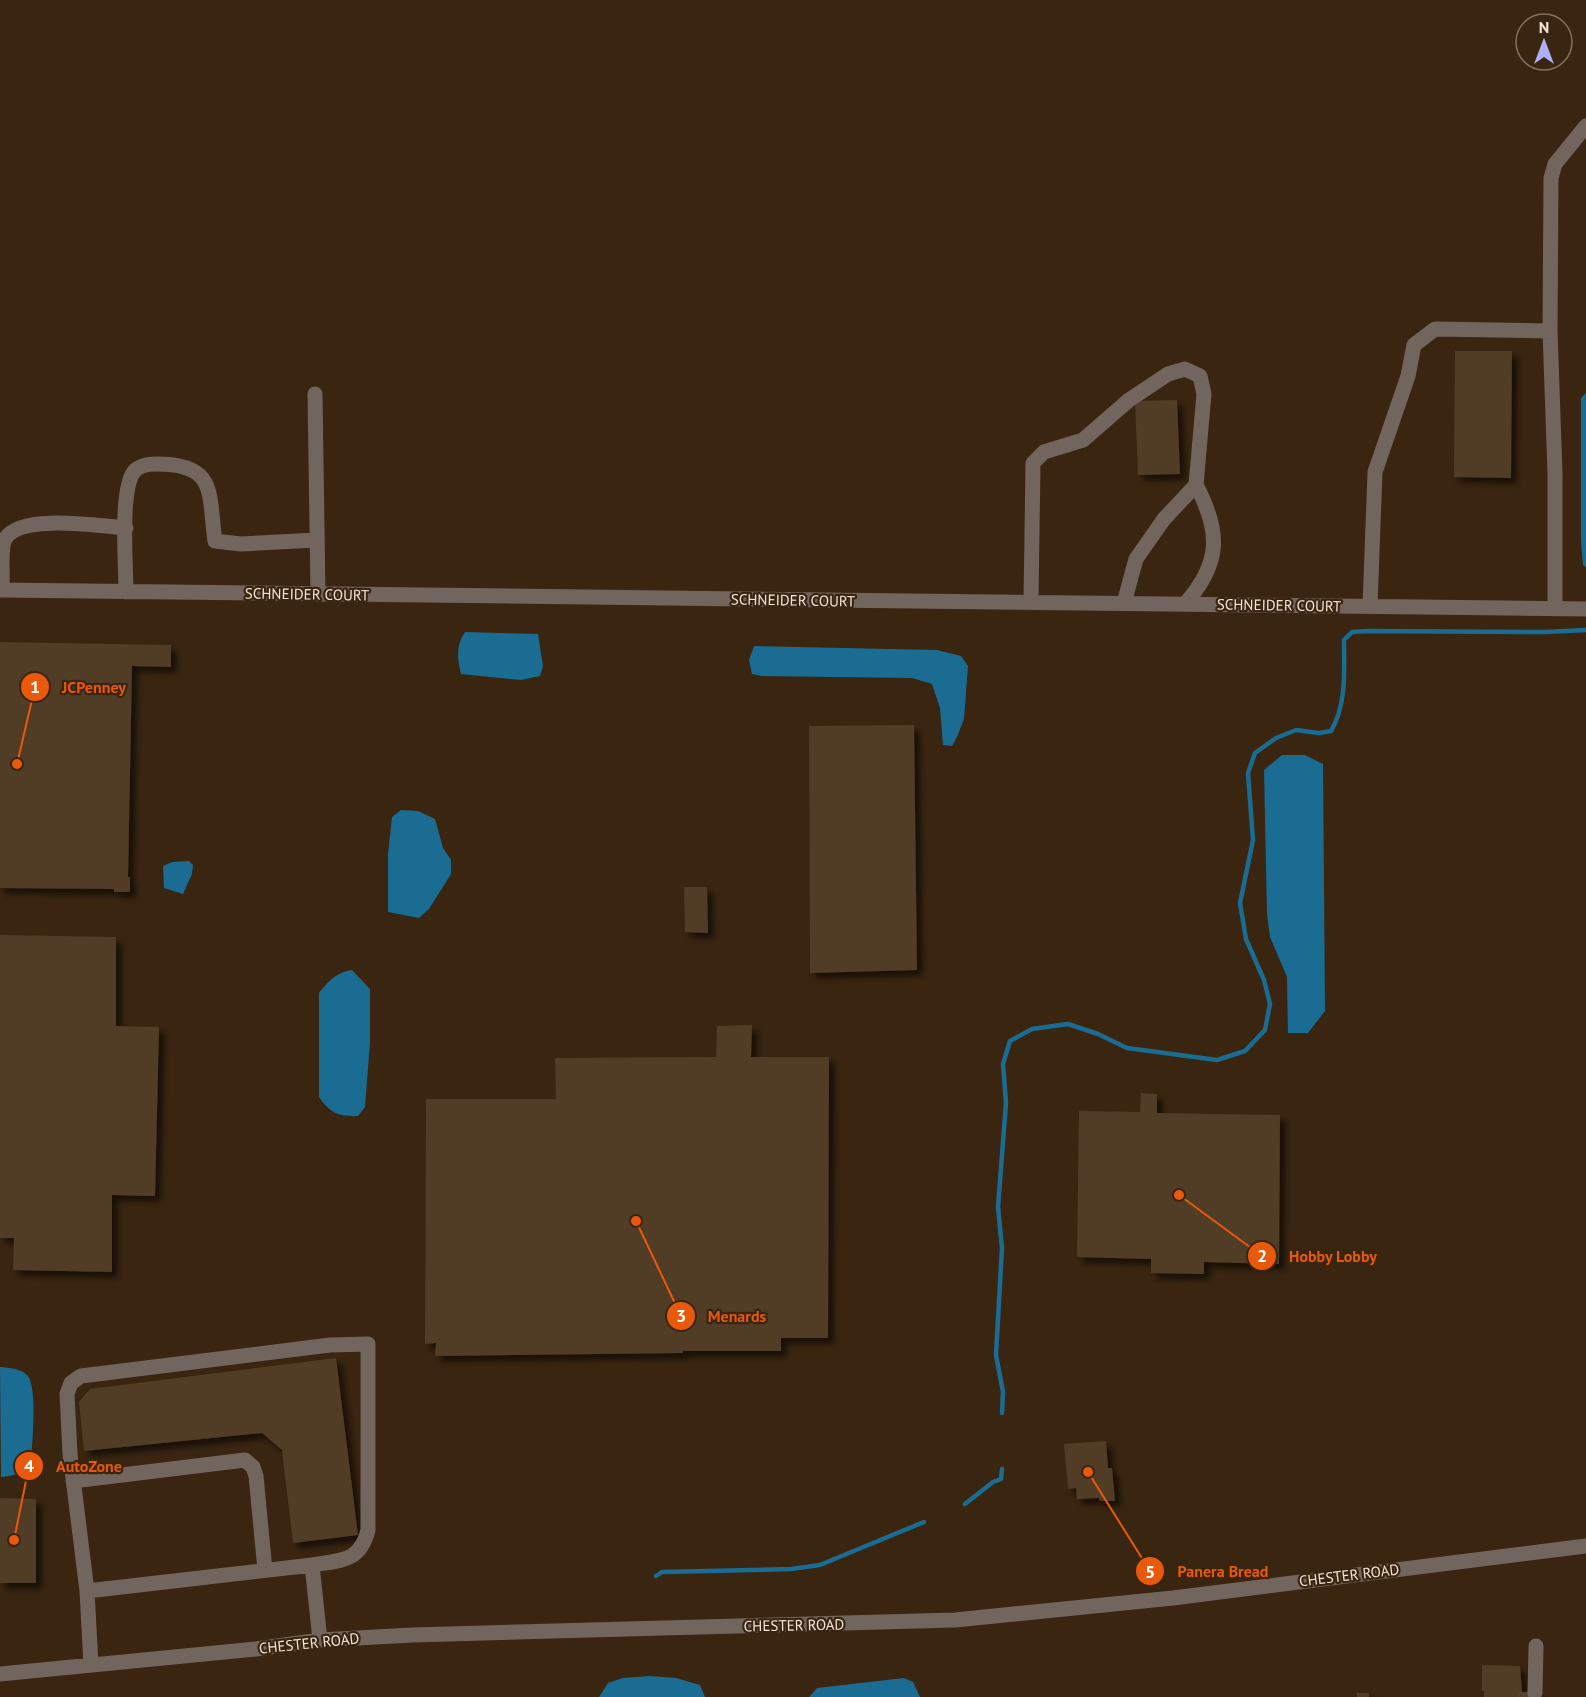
<svg xmlns="http://www.w3.org/2000/svg" width="1586" height="1697" font-family="'PT Sans',sans-serif">
  <style>
    .water { fill: #1b6c93 }
    .lines { fill: none; stroke-linecap: round; stroke-linejoin: round }
    .stream { stroke: #1b6c93; stroke-width: 4.5 }
    .building { fill: #513c27; filter: url(#shadow) }
    .minor-tunnel { stroke: #55422e; stroke-width: 15; stroke-dasharray: 15 8; stroke-linecap: butt }
    .minor { stroke: #71655d; stroke-width: 15 }
    .labels { text-anchor: middle; dominant-baseline: central; stroke-width: 4.5; stroke-linejoin: round; paint-order: stroke }
    .street-label { font-size: 15px; fill: #f2e5d8; stroke: #392510 }
    .leader { fill: none; stroke: #e8590c; stroke-width: 2 }
    .callout-dot { fill: #e8590c; stroke: #392510; stroke-width: 2 }
    .mark-label { font-size: 18px; text-anchor: middle; font-weight: bold; fill: #fff }
    .callout-label { font-size: 16px; text-anchor: middle; font-weight: bold; fill: #e8590c; stroke: #392510; stroke-width: 4.5; stroke-linejoin: round; paint-order: stroke }
  </style>
  <defs>
    <filter id="shadow"><feDropShadow dx="5.5" dy="5.5" stdDeviation="3" flood-color="#0009"/></filter>
  </defs>
  <rect width="100%" height="100%" fill="#392510"/>
  <path class="water" d="M1586,393V567L1583,565L1581,541V398Z
    M465,632L538,634L543,666L540,676L521,680L461,674C457,658 456,645 465,632Z
    M754,646L937,650L961,656L968,666L964,719L957,737L952,746L943,745L940,708L932,684L912,678L762,676L752,674L749,660Z
    M1282,755H1305L1323,764L1325,1011L1308,1033H1288L1287,977L1270,937L1267,914L1264,770Z
    M401,810L418,811L435,819L443,848L451,860V874L429,909L419,918L388,912V854L392,817Z
    M189,861L193,865L192,874L183,894L164,888L163,866L172,862Z
    M352,970L370,989V1042L365,1107L358,1116C339,1117 330,1113 319,1097V993C328,981 337,972 352,970Z
    M0,1367C9,1368 20,1368 27,1375C38,1386 32,1444 31,1460C25,1473 14,1476 1,1477Z
    M650,1676L676,1678L700,1685L705,1697H599L608,1683L623,1678Z
    M904,1678L913,1682L920,1697H809L817,1688Z"/>
  <g class="lines">
    <path class="stream" d="M1002,1413L1003,1392L996,1355L1002,1248L998,1207L1006,1103L1003,1064L1010,1041L1032,1029L1068,1024L1098,1034L1127,1048L1217,1060L1245,1051L1265,1030L1270,1004L1264,980L1246,939L1240,903L1253,840L1248,773L1255,753L1276,738L1296,730L1319,733L1331,731C1347,704 1344,670 1344,640L1352,632L1367,631L1545,632L1586,630
      M965,1504L993,1482L1001,1479L1002,1469
      M656,1576L662,1572L791,1569L820,1565L924,1522"/>
  </g>
  <path class="building" d="M1455,351H1512L1511,478L1454,477Z
    M1177,400L1180,474L1138,475L1135,401Z
    M0,642L171,645V667L132,666L128,877H130V892H114V889L0,888Z
    M914,725L917,970L810,973L809,726Z
    M684,887H707L708,933L685,932Z
    M0,935L116,937V1026L159,1027L155,1196L112,1195V1272L13,1270L14,1238H0Z
    M752,1025L751,1057H829L828,1338H781V1351H683V1353L435,1356L436,1343L425,1344L426,1099H556L555,1058L716,1057L717,1026Z
    M1141,1093L1157,1094V1113L1280,1115L1279,1264L1204,1262V1274L1151,1273V1259L1077,1257L1079,1111L1140,1112Z
    M336,1358L358,1535L293,1543L282,1450L262,1433L84,1451L79,1402L90,1389Z
    M1106,1441L1108,1468H1112L1115,1501H1100L1099,1498L1077,1499L1076,1488L1068,1489L1064,1444Z
    M0,1498L36,1499V1583H0Z
    M1482,1665L1520,1666L1522,1692L1538,1693V1697H1484V1691H1482Z
    M1357,1693H1369V1697H1357Z"/>
  <g class="lines">
    <path class="minor-tunnel" d="M1525,1697V1692"/>
    <path class="minor" d="M1550,331L1551,178L1555,164L1586,126
      M315,394L318,594
      M0,590L1586,609
      M2,590C3,579 0,548 5,539C20,513 99,526 126,528
      M126,592C126,565 120,494 133,473C138,465 148,464 157,464C218,464 208,494 215,541L241,544L316,540
      M1031,602L1033,463L1044,452L1083,440L1129,400L1168,374L1185,369L1200,376L1204,394L1196,485L1164,519L1136,559L1124,603
      M1185,604C1221,563 1221,532 1196,485
      M1370,606L1375,472L1408,376L1414,345L1435,329L1550,331L1555,473V608
      M73,1481L245,1460L253,1467L256,1476L265,1570
      M87,1591L70,1454L67,1394L71,1383L81,1376L330,1345L368,1344V1530C360,1563 340,1560 312,1565
      M91,1665L87,1591L312,1565L320,1640
      M0,1674L256,1649L320,1640L412,1635L955,1620L1173,1598L1586,1546
      M1535,1693L1536,1646"/>
  </g>
  <g class="labels">
    <g class="street-label">
      <text transform="translate(307 594) rotate(1)">SCHNEIDER COURT</text>
      <text transform="translate(793 600) rotate(1)">SCHNEIDER COURT</text>
      <text transform="translate(1279 605) rotate(1)">SCHNEIDER COURT</text>
      <text transform="translate(1349 1575) rotate(-7)">CHESTER ROAD</text>
      <text transform="translate(794 1625) rotate(-1)">CHESTER ROAD</text>
      <text transform="translate(309 1643) rotate(-6)">CHESTER ROAD</text>
    </g>
  </g>
  <path class="leader" d="M17 764L35 687M1179 1195L1262 1256M636 1221L681 1316M14 1540L29 1466M1088 1472L1150 1571"/>
  <g class="callout-dot">
    <circle cx="17" cy="764" r="6"/>
    <circle cx="1179" cy="1195" r="6"/>
    <circle cx="636" cy="1221" r="6"/>
    <circle cx="14" cy="1540" r="6"/>
    <circle cx="1088" cy="1472" r="6"/>
    <circle cx="35" cy="687" r="15"/>
    <circle cx="1262" cy="1256" r="15"/>
    <circle cx="681" cy="1316" r="15"/>
    <circle cx="29" cy="1466" r="15"/>
    <circle cx="1150" cy="1571" r="15"/>
  </g>
  <g class="mark-label">
    <text x="35" y="693">1</text>
    <text x="1262" y="1262">2</text>
    <text x="681" y="1322">3</text>
    <text x="29" y="1472">4</text>
    <text x="1150" y="1578">5</text>
  </g>
  <g class="callout-label">
    <text x="94" y="693">JCPenney</text>
    <text x="1333" y="1262">Hobby Lobby</text>
    <text x="737" y="1322">Menards</text>
    <text x="89" y="1472">AutoZone</text>
    <text x="1223" y="1577">Panera Bread</text>
  </g>
  <g transform="translate(1544 42)"><circle r="28" fill="#392510" stroke="#837260" stroke-width="1.5"/>
  <path d="M0-4.5L10 22L0 15L-10 22Z" fill="#aeaefb"/>
  <text y="-9" font-size="16" font-weight="bold" text-anchor="middle" fill="#f2e5d8">N</text>
  </g>
</svg>
